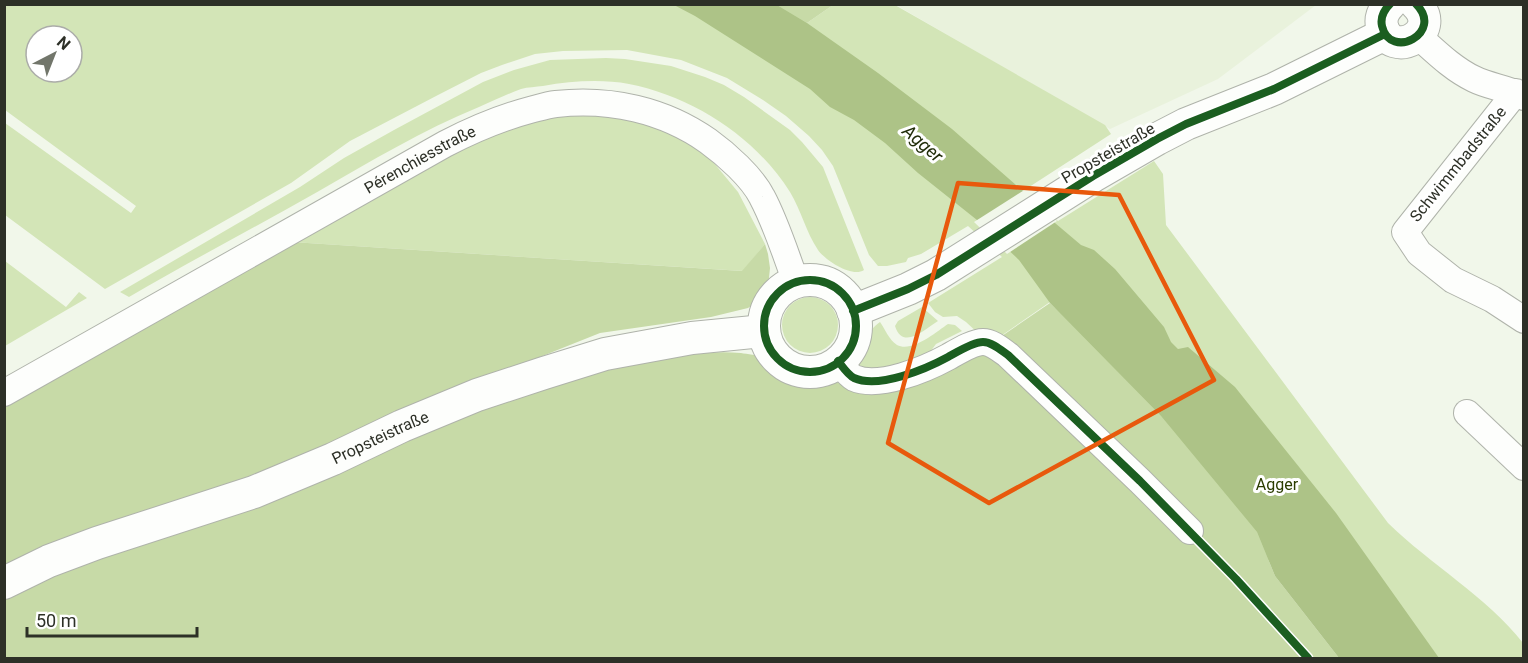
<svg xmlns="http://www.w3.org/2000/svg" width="1528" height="663" font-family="Roboto,sans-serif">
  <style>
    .built { fill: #e9f2dc }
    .green { fill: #d3e5b7; fill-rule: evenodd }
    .forest { fill: #c7daa7 }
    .water { fill: #adc387 }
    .pier { fill: #f1f7ea }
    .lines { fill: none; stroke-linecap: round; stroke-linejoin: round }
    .minor-casing { stroke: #afb3aa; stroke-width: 28 }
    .tertiary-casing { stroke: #afb3aa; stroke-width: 34 }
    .minor { stroke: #fdfefc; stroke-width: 26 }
    .tertiary { stroke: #fdfefc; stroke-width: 32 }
    .cycleway-casing { stroke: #fff; stroke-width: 11 }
    .cycleway { stroke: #1b5e20; stroke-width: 8 }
    .marked { fill: none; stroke: #e8590c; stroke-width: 4.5; stroke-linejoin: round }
    .labels { text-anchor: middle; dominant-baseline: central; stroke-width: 6; stroke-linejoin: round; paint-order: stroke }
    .street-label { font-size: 16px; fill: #2d3027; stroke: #fff }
    .park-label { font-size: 16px; fill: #2b3d00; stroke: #fff }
    .water-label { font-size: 18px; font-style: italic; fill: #222e0b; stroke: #fff }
  </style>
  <rect width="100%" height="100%" fill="#f1f7ea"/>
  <path class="built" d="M896,5H1316L1218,79L1110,129Z"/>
  <path class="green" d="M781,4L807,23L833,5H895L1105,125L1111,134L1023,191L1058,221L1154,161L1163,174L1166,225L1388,523C1431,565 1486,596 1523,643V658H1351L1050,302L998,338L980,335L966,322L957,316L943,317L935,312L928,303L1002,257L968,226L921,254L908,258L906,262L887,266H878L869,255L833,166L822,150L809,136L786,116L763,100L727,78L681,60L627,50L563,51L535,54L502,65L481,73L438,95L350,141L291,183L105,289L5,215V123L131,213L136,206L5,110V5ZM36,36H72V72H36Z
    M606,58L625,59L671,66L705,77L724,85L744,97L790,130L802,142L823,167L864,270C852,278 825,260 818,250C806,232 801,210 790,192C755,137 694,97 629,84C601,79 572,81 543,86C536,87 528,87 521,89C507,94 493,101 479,107C423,130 371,161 319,191C256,227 192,260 129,297L120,292L300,187L344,158L394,130L483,82L514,70L550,60Z
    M581,111L628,116L670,130L709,157L738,192L765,244L743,271L292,242L488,134L536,118Z
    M5,261L66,307L79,292L87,298L5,346Z
    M782 325a28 28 0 1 1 56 0a28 28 0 1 1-56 0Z
    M922,307L938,321C925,329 903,351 895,326L898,321Z
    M880,322C885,329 889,340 897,345C912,353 936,332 948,324L955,325L962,331L936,344L930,352L917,364L864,371L856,365C855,348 867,332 880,322Z"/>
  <path class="forest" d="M777,5H833L807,23Z
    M292,242L742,271L765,244L768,254L770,268L768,287L761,299L748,308L711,317L600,333L435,399L330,449L5,570V403Z
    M1050,303L1161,416L1257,532L1275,576L1339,658H5V593C114,550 224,508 334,465C427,429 519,392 616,367C655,358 701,350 741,353C747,354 758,355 763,358C768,361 771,368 775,371C791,386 811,385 830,376L834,381L860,393L889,392L974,355Z"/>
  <path class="water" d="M674,5H777L807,23L878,73L952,129L1023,191L1055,223L1081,245L1094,250L1115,269L1164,327L1171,342L1178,349L1188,347L1235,387L1336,513L1439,658H1339L1275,576L1257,532L1161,416L1050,303L1019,260L977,220L918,173L885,143L854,120L830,107L810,89L695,16Z"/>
  <path class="pier" d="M1026,189L1057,221L1007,254L974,222Z"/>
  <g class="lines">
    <defs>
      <g id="minor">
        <path d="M1418,36C1436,52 1453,69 1474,79C1490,87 1508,88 1524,97"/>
        <path d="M1516,92L1405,232L1419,253L1453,280L1492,299L1524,320"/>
        <path d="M838,361C842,366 848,375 854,378C879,389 926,369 948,357C957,352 973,342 983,342C992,342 1001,350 1008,355L1140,481L1190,531"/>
        <path id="s1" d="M4,393L445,144C472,130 500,118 530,110C538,108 547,105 556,104C610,98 664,110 708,141C726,154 752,177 762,197C776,223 785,253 796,282"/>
        <path d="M1467,413L1524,467"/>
      </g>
      <g id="tertiary">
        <path d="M1390,4C1384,10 1380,17 1382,26C1390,61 1445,33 1416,4"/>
        <circle cx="810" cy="326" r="46"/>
        <path d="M853,311L908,289L936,275L1093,176L1157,139L1186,124L1274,89L1385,34"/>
        <path id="s2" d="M4,583L49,561L97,543L254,492L333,459L402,426L477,395L544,373L605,354L692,338L764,331"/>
      </g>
    </defs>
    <use href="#minor" class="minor-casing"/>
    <use href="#tertiary" class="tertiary-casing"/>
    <use href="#minor" class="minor"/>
    <use href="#tertiary" class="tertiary"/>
    <defs>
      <path id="cycleway" d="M1390,4C1384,10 1380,17 1382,26C1390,61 1445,33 1416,4
        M764 326a46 46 0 1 1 92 0a46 46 0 1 1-92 0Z
        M853,311L908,289L936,275L1093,176L1157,139L1186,124L1274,89L1385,34
        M838,361C842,366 848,375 854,378C879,389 926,369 948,357C957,352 973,342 983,342C992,342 1001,350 1008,355L1140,481L1236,579L1308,658"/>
    </defs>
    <use href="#cycleway" class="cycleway-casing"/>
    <use href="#cycleway" class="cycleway"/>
  </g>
  <path class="marked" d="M958,183L1119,195L1214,380L989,503L888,443Z"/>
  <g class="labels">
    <g class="street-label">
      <text transform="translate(1108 153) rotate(-30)">Propsteistraße</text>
      <text stroke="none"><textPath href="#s1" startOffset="477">Pérenchiesstraße</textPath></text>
      <text transform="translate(1458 164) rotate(-51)">Schwimmbadstraße</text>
      <text stroke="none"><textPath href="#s2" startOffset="404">Propsteistraße</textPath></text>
    </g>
    <g class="park-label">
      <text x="1277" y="484">Agger</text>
    </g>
    <g class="water-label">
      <text transform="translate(923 143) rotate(41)">Agger</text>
    </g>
  </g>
  <rect width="1528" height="663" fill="none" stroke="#2d3027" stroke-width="12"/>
  <g transform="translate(54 54) rotate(42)"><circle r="28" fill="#ffffff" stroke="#abaca9" stroke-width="1.5"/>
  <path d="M0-4.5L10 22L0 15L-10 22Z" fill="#72766b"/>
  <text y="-9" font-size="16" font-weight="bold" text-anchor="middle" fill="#2d3027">N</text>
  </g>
  <path d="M27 627v9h170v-9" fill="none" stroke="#2d3027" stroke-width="3"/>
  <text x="36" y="627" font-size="18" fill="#2d3027" stroke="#ffffff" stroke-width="4.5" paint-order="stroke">50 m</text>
</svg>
